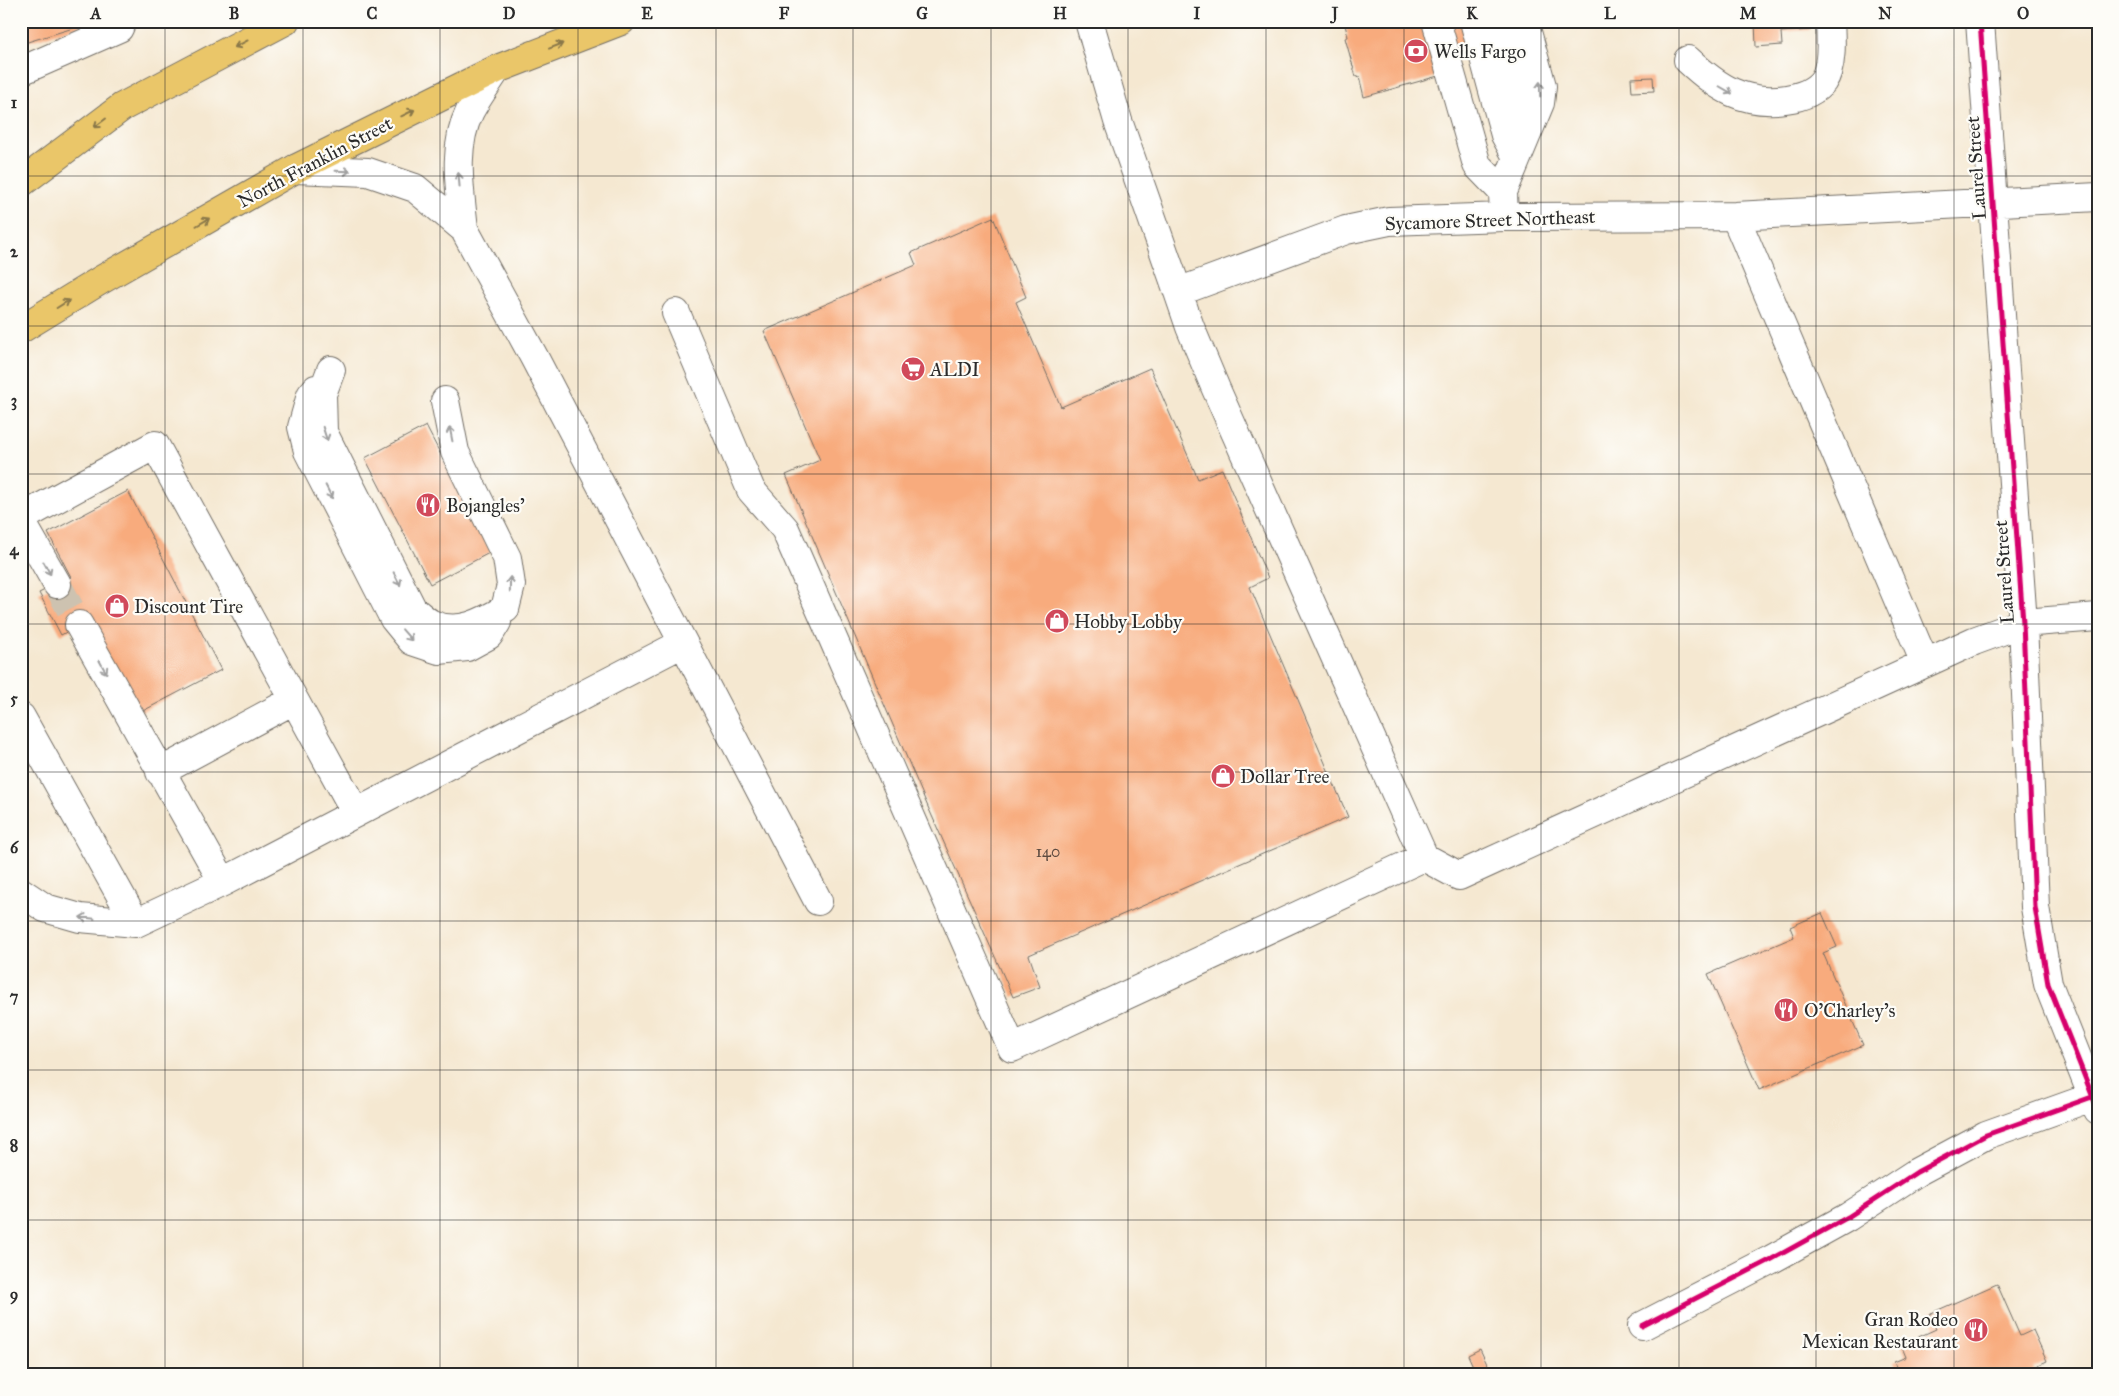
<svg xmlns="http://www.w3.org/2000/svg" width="2119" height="1396" font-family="'IM FELL Great Primer',serif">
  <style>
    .building { fill: #f8ab7d }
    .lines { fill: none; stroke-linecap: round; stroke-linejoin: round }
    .minor-tunnel { stroke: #cdc2b0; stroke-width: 28; stroke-dasharray: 28 14; stroke-linecap: butt }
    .minor-casing { stroke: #726d65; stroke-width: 30 }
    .major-casing { stroke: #726d65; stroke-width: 30 }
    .minor { stroke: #fff; stroke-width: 28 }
    .major { stroke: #eac669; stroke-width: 28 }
    .cycleway-casing { stroke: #fdfcf7; stroke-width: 8 }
    .cycleway { stroke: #d6006c; stroke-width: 5 }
    .oneway { stroke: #8a784a }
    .oneway2 { stroke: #a0a0a0 }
    .grid { fill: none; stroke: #2b2b2b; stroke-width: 1; stroke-opacity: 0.55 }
    .labels { text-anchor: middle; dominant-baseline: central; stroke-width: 4.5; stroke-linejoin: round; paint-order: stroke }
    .number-label { font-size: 16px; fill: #5e4b40 }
    .poi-label { font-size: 19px; fill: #2b2b2b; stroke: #fdfcf7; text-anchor: start }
    .street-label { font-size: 19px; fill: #2b2b2b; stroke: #fdfcf7 }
    .neatline { fill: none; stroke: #2b2b2b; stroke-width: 2 }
    .grid-label { font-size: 16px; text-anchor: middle; font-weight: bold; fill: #2b2b2b }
  </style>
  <rect width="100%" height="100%" fill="#fdfcf7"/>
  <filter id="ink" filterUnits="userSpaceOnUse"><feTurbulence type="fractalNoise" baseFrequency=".02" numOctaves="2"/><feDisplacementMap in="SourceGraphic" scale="10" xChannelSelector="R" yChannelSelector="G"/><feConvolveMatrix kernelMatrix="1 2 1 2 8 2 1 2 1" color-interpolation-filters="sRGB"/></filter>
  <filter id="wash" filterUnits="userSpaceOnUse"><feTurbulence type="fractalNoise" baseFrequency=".0096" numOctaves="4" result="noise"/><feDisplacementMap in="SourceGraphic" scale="20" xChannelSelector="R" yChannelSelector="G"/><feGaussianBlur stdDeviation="1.12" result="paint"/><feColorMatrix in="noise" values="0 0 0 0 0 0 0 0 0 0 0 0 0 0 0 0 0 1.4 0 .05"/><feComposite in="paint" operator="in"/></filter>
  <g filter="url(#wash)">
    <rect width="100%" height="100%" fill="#f5e8d1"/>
    <g id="blocks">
      <path class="building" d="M21,21H93V22L21,44Z
        M1344,21H1530L1534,37L1436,64L1438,76L1364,97L1359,76L1356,77L1345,38L1348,37Z
        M1755,21H1810L1811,30L1781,32L1782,45L1756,47Z
        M1653,77L1654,91L1632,92L1631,78Z
        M993,217L1026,297L1016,302L1061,407L1150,368L1198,479L1222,469L1268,578L1250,587L1348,817L1029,955L1040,987L1013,997L928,807L786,475L820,460L764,331L916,265L911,253Z
        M426,426L491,552L430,584L365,458Z
        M128,491L221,670L139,713L79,625L61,635L39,593L71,577L48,533Z
        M1822,913L1837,947L1823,953L1863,1045L1759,1090L1708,974L1794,937L1790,927Z
        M1997,1284L2020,1336L2033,1330L2047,1361L2034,1367L2037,1375H1899L1894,1362L1906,1357L1901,1345L1936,1329L1929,1314Z
        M1480,1349L1492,1375H1477L1468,1355Z"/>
    </g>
  </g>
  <g filter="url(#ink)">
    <use href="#blocks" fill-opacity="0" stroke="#726d65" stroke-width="1"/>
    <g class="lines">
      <path class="minor-tunnel" d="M57,584L79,625"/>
      <defs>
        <path id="minor" d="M1089,21L1118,121L1178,292L1346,230L1389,221L1504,217L1735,216L2098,197
          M1436,21L1477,165L1503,192
          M1474,21L1505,135L1517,157
          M1495,21L1520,110L1529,129
          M1980,21L2023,623L2035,907L2048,984L2098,1110
          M1688,60C1718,88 1744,105 1786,99C1800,97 1814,93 1823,81C1833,67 1831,38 1830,21
          M21,71L119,28L122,21
          M295,169L368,172L415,188L464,229L534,357L818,901
          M1735,216L1925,663
          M1504,217L1503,192L1540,103L1542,86L1524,21
          M464,229C460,190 452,147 470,111C478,96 488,83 497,69
          M1178,292L1190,327L1216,389L1424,857L1459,876L1974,641L2023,623L2098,617
          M676,313L751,490L785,529L1012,1048L1424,857
          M331,370L322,394L323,432L413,610C419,614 425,621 432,624C458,636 483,622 505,609L511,585L507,558L455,452L445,401
          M316,389L311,395L302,427L308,451L394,619L412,641L439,650L467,647L489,635L497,622
          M21,518L155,445L356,813
          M21,521L57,584
          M79,625L223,882
          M21,717L136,923
          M160,772L294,700
          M21,892L45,908L80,918L136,923L223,882L683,643
          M1642,1326L1772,1259L1848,1217L1917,1172L1986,1135L2092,1097"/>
        <path id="major" d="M21,183L122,107L285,21
          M21,329L101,280L295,169L497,69L621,21"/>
      </defs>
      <use href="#minor" class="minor-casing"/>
      <use href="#major" class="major-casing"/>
      <use href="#minor" class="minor"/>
      <use href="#major" class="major"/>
      <defs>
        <path id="cycleway" d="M1980,21L2023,623L2035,907L2048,984L2098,1110
          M1642,1326L1772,1259L1848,1217L1917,1172L1986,1135L2092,1097"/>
      </defs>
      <use href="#cycleway" class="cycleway-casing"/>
      <use href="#cycleway" class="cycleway"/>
    </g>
    <defs><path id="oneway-shaft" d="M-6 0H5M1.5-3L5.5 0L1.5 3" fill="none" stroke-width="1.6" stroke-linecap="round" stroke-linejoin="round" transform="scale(1.25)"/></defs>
    <g class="oneway">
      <use href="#oneway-shaft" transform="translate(241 44) rotate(152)"/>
      <use href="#oneway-shaft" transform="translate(556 46) rotate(-21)"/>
      <use href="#oneway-shaft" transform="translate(408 113) rotate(-26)"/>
      <use href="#oneway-shaft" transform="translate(100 123) rotate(143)"/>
      <use href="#oneway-shaft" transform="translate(203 222) rotate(-30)"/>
      <use href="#oneway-shaft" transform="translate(63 304) rotate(-32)"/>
    </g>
    <g class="oneway2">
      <use href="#oneway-shaft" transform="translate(1540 89) rotate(-91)"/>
      <use href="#oneway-shaft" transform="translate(1726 90) rotate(30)"/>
      <use href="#oneway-shaft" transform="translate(343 171) rotate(2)"/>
      <use href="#oneway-shaft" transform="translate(459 180) rotate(-95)"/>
      <use href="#oneway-shaft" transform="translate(325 434) rotate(72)"/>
      <use href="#oneway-shaft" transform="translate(451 434) rotate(-101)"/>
      <use href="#oneway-shaft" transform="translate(329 492) rotate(63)"/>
      <use href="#oneway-shaft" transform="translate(47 568) rotate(61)"/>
      <use href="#oneway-shaft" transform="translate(397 579) rotate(63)"/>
      <use href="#oneway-shaft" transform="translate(510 584) rotate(-89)"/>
      <use href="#oneway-shaft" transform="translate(407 635) rotate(49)"/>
      <use href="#oneway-shaft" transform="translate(103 667) rotate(61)"/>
      <use href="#oneway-shaft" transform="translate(87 918) rotate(-174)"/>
    </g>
  </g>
  <path class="grid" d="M165,21V1375M303,21V1375M440,21V1375M578,21V1375M716,21V1375M853,21V1375M991,21V1375M1128,21V1375M1266,21V1375M1404,21V1375M1541,21V1375M1679,21V1375M1816,21V1375M1954,21V1375M21,176H2098M21,326H2098M21,474H2098M21,624H2098M21,772H2098M21,921H2098M21,1070H2098M21,1220H2098"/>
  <defs>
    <symbol id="bank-disc" viewBox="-11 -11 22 22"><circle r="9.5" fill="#d1495b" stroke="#fdfcf7"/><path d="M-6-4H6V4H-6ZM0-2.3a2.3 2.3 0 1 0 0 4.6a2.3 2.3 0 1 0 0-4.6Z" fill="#fff"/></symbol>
    <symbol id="supermarket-disc" viewBox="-11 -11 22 22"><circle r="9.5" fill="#d1495b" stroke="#fdfcf7"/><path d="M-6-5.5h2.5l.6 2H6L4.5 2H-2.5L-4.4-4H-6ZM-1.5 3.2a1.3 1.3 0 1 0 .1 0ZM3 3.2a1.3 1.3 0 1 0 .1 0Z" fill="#fff"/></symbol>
    <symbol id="restaurant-disc" viewBox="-11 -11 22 22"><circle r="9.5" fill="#d1495b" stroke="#fdfcf7"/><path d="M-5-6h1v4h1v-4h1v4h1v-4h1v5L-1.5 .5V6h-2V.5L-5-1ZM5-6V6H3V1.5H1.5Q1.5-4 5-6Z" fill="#fff"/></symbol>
    <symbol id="shop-disc" viewBox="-11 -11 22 22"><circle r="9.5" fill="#d1495b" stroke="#fdfcf7"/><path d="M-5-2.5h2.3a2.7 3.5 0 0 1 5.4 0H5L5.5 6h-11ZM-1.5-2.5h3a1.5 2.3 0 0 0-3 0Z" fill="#fff"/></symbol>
  </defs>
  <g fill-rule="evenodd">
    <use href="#bank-disc" x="1402" y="37" width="28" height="28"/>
    <use href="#supermarket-disc" x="899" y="355" width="28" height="28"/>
    <use href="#restaurant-disc" x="414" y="491" width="28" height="28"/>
    <use href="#shop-disc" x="103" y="592" width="28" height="28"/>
    <use href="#shop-disc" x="1043" y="607" width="28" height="28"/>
    <use href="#shop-disc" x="1209" y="762" width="28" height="28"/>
    <use href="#restaurant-disc" x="1772" y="996" width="28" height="28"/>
    <use href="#restaurant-disc" x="1962" y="1316" width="28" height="28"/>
  </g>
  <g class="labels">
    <g class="number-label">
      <text x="1048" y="851">140</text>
    </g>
    <g class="poi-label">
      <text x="1434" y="51">Wells Fargo</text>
      <text x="930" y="369">ALDI</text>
      <text x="446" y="505">Bojangles'</text>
      <text x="134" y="606">Discount Tire</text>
      <text x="1074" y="621">Hobby Lobby</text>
      <text x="1240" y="776">Dollar Tree</text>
      <text x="1804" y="1010">O'Charley's</text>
      <text x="1958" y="1319" text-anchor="end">Gran Rodeo<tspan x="1958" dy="22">Mexican Restaurant</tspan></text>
    </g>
    <g class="street-label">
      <text transform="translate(315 162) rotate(-28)">North Franklin Street</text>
      <text transform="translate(1976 168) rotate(-94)">Laurel Street</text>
      <text transform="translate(1490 220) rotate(-2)">Sycamore Street Northeast</text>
      <text transform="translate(2004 572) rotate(-94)">Laurel Street</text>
    </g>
  </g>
  <rect width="2119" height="1396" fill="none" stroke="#fdfcf7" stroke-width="55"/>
  <rect x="28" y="28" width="2064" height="1340" class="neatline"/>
  <g class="grid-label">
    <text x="96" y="19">A</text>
    <text x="234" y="19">B</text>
    <text x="372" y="19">C</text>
    <text x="509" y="19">D</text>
    <text x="647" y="19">E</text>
    <text x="784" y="19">F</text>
    <text x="922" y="19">G</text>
    <text x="1060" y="19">H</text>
    <text x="1197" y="19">I</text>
    <text x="1335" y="19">J</text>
    <text x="1472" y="19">K</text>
    <text x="1610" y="19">L</text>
    <text x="1748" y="19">M</text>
    <text x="1885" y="19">N</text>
    <text x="2023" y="19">O</text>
    <text x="14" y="108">1</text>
    <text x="14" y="257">2</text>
    <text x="14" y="406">3</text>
    <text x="14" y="555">4</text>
    <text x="14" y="704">5</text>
    <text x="14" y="853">6</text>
    <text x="14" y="1002">7</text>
    <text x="14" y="1151">8</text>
    <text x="14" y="1300">9</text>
  </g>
</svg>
